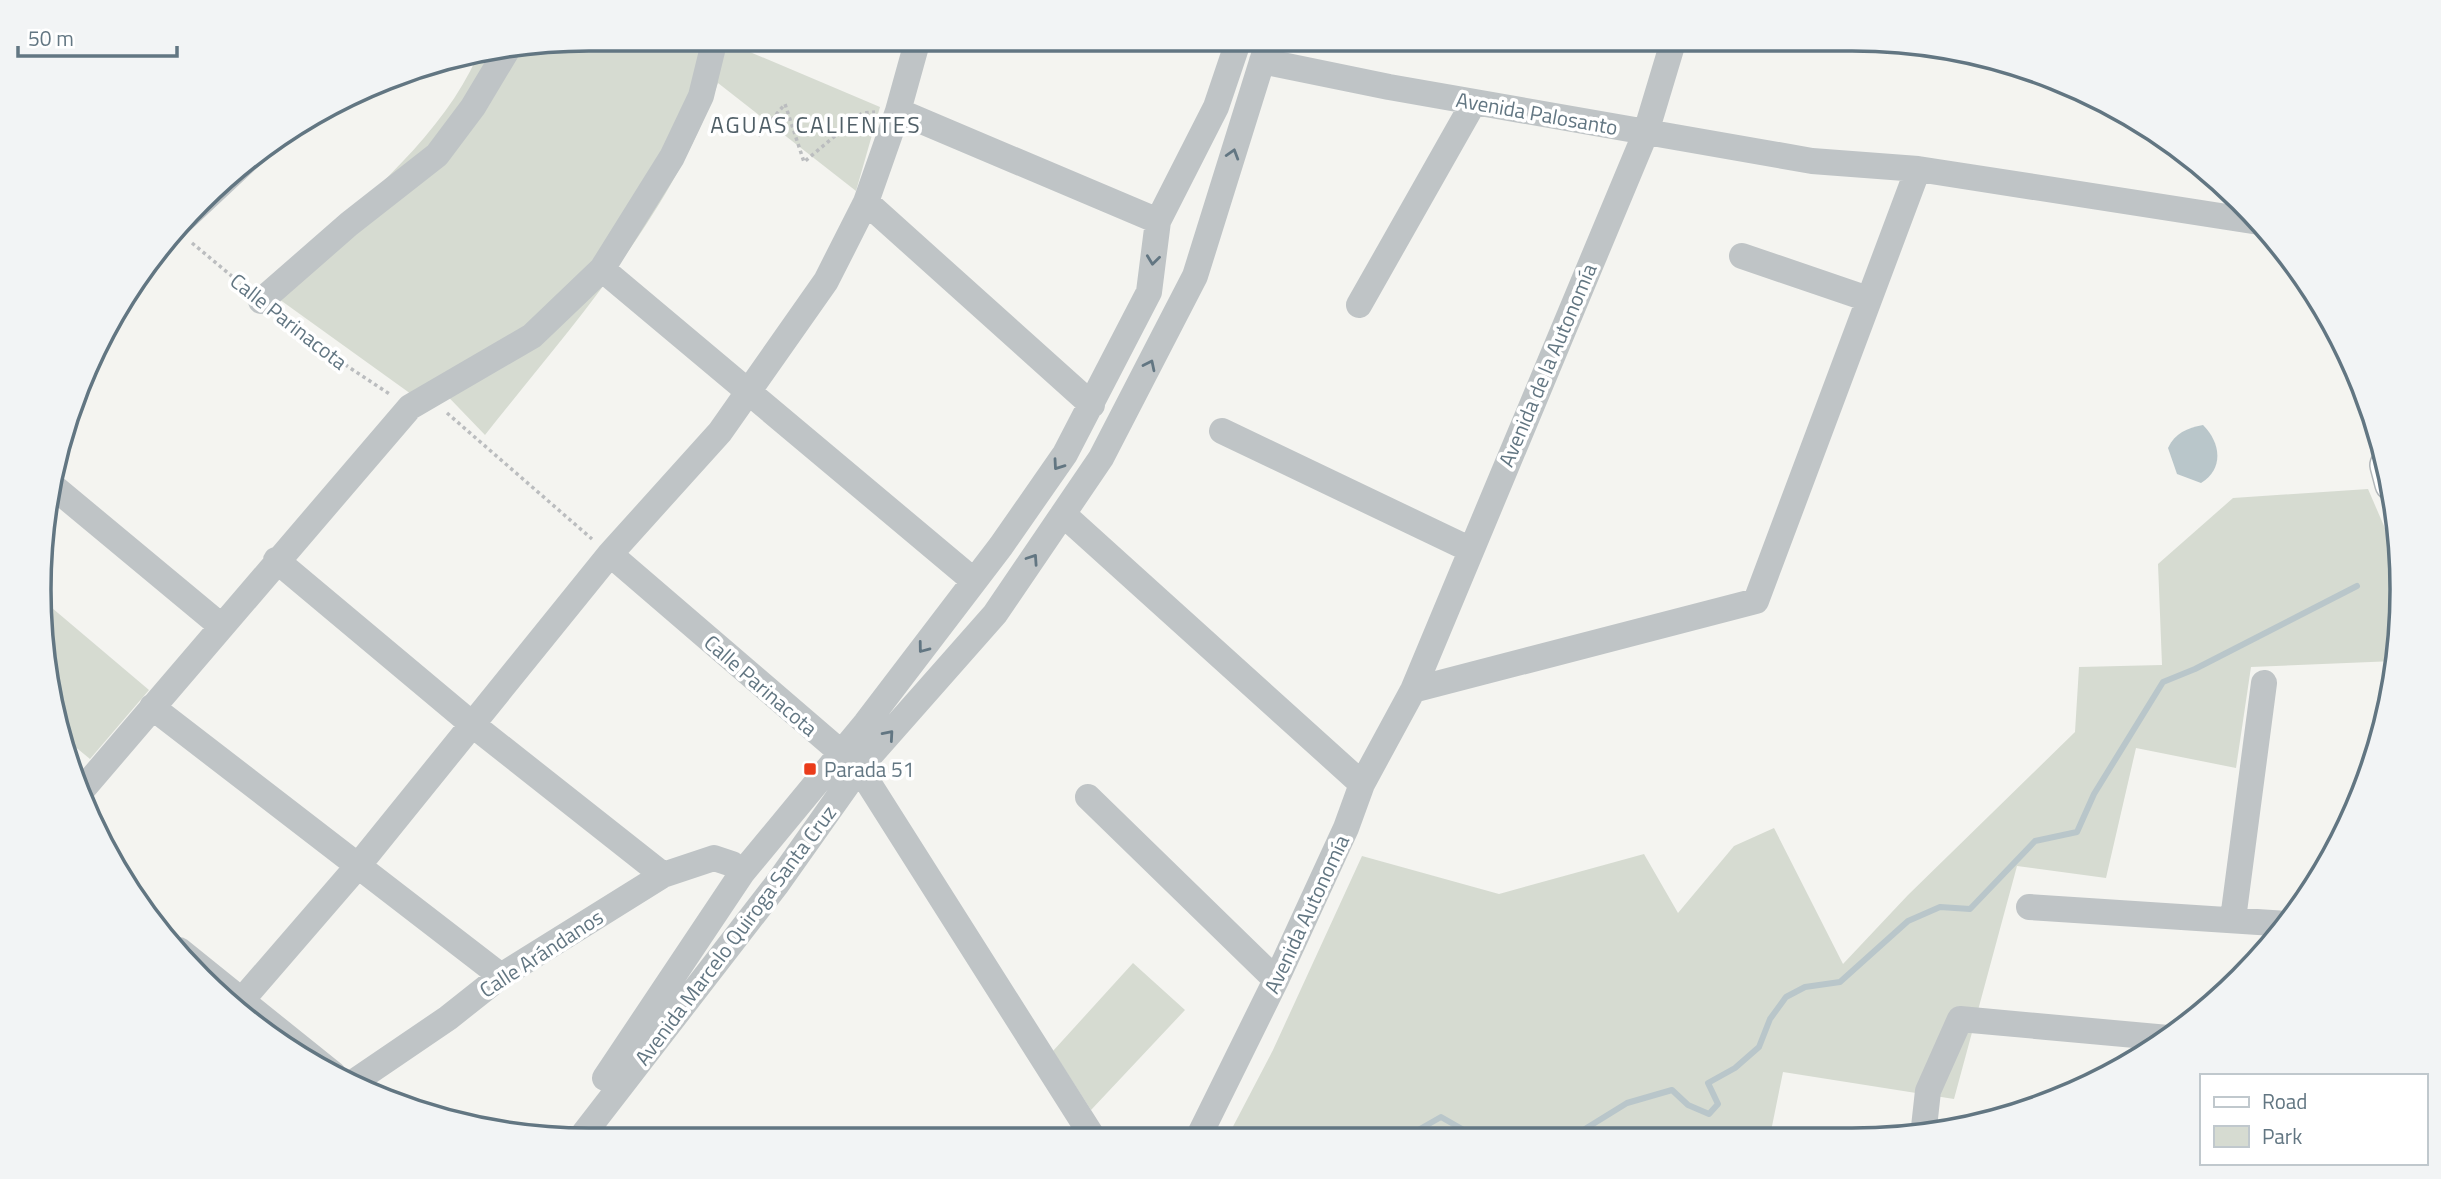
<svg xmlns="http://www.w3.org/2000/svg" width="2441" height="1179" font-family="'Titillium Web',sans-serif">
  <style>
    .green { fill: #d6dbd1 }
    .water { fill: #b9c6ca }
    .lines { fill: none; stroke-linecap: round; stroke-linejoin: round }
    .stream { stroke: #b9c6ca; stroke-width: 6 }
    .major-casing { stroke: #b2b7ba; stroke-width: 36 }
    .path { stroke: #bbbdbf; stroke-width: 3.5; stroke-dasharray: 3.5 3.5; stroke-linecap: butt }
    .minor { stroke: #bfc4c6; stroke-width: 26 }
    .major { stroke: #fff; stroke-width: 33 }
    .oneway { stroke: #627682 }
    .poi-dot { fill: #ea3c1b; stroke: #fff; stroke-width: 2.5 }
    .labels { text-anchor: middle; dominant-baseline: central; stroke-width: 7; stroke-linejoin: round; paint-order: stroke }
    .street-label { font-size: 21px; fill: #627682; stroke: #fff }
    .poi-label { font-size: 21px; fill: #627682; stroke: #fff; text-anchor: start }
    .neighbourhood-label { font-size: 23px; letter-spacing: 2px; fill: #505f67; stroke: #fff }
    .rim { fill: none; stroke: #627682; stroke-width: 3.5 }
  </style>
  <rect width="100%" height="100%" fill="#f4f4f0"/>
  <path class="green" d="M590,39H732L731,44L880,107L856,191L718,83C670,218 572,325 485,435L433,381L411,394L265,289C337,222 437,147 477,57Z
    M2368,489L2400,563L2402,590L2395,661L2251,667L2236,768L2136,748L2106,878L2017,866L1954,1099L1783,1072L1770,1136L1227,1138L1273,1050L1362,856L1499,894L1644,854L1678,913L1734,846L1774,828L1843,964L1908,895L2075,732L2079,667L2162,665L2158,564L2233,498Z
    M45,602L149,690L90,759L67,740L43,662Z
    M1133,963L1185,1010L1091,1110L1053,1051Z"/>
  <path class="water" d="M2203,425C2221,443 2224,469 2201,483L2177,474L2168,448C2175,433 2187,428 2203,425Z"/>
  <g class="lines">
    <path class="stream" d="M1572,1137L1627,1103L1672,1090L1688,1105L1709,1114L1718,1104L1708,1083L1735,1068L1759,1047L1770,1019L1786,997L1805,987L1840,982L1908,921L1940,907L1970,909L2035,841L2077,832L2094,794L2163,682L2195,669L2357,586
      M1397,1138L1413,1133L1441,1117L1476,1137"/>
    <defs>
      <path id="major" d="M2387,465L2392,484"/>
    </defs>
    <use href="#major" class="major-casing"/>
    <path class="path" d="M758,136L785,104L804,162L862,113L875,112
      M192,243L245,287
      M278,314L341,362L391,395
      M447,413L592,539"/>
    <path class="minor" d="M1262,61L1389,87L1812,161L1918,169L2259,222
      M898,111L1158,221
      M866,202L1092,405
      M175,227L255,152
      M1742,256L1868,299
      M602,269L974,581
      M261,301L349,224L437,155L473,107L506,52
      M1359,305L1474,102
      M1222,431L1469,549
      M49,483L221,626
      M1063,514L1362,784
      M610,554L859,768L1094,1139
      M276,560L473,725L663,875
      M1413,690L1756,601L1918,169
      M152,707L501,976
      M82,790L410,407L532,336L602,269L672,157L701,96L715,39
      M1088,797L1276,980
      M2029,907L2289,924
      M2233,919L2264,683
      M179,950L333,1074
      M235,1008L357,867L610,554L720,432L826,281L866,202L898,111L918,39
      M605,1078L742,873L866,723L1001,546L1065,454L1149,292L1158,221L1216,107L1239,39
      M351,1084L448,1018L501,976L663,875L714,858L732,864L742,873
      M1923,1136L1928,1091L1960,1019L2168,1038
      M1198,1138L1276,980L1346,828L1362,784L1413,690L1646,132L1674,39
      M579,1140L777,884L859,768L995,614L1101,458L1195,276L1269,39"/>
    <use href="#major" class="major"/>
  </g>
  <defs><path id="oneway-chevron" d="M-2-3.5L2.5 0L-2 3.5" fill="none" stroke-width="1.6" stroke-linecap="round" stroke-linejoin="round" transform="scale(1.75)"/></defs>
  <g class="oneway">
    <use href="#oneway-chevron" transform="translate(1233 154) rotate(-73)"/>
    <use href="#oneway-chevron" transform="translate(1153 260) rotate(97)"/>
    <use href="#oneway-chevron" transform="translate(1150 365) rotate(-64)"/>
    <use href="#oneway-chevron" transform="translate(1058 465) rotate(125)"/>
    <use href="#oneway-chevron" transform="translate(1033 559) rotate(-56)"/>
    <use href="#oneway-chevron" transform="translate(923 648) rotate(127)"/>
    <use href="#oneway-chevron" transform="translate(889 735) rotate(-49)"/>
  </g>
  <rect class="poi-dot" x="803" y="762" width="14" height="14" rx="3.5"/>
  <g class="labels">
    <g class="street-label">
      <text transform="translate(1537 113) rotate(10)">Avenida Palosanto</text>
      <text transform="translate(289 321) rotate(38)">Calle Parinacota</text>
      <text transform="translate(1547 365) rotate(-67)">Avenida de la Autonomía</text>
      <text transform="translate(761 685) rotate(41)">Calle Parinacota</text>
      <text transform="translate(1306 914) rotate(-65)">Avenida Autonomía</text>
      <text transform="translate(735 935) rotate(-53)">Avenida Marcelo Quiroga Santa Cruz</text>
      <text transform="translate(541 953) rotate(-33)">Calle Arándanos</text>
    </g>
    <g class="poi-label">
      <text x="824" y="769">Parada 51</text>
    </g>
    <g class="neighbourhood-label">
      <text x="816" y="124">AGUAS CALIENTES</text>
    </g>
  </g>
  <path d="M0 0H2441V1179H0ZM589 51H1852A538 538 0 0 1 2390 589V590A538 538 0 0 1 1852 1128H589A538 538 0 0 1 51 590V589A538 538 0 0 1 589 51Z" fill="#f2f4f5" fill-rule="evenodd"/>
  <path class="rim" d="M589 51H1852A538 538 0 0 1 2390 589V590A538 538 0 0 1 1852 1128H589A538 538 0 0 1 51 590V589A538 538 0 0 1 589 51Z"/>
  <rect x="2200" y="1074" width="228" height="91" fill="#ffffff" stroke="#c0c8cd" stroke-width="2"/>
  <rect x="2214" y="1097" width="35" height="10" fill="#ffffff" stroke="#c0c8cd" stroke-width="2"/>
  <text x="2262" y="1109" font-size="21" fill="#627682">Road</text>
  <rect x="2214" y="1126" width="35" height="21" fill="#d6dbd1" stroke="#c0c8cd" stroke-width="2"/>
  <text x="2262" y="1144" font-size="21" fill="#627682">Park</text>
  <path d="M18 46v10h159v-10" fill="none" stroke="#627682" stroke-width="3.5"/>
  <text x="28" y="46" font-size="21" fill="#627682" stroke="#ffffff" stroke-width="5" paint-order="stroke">50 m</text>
</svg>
